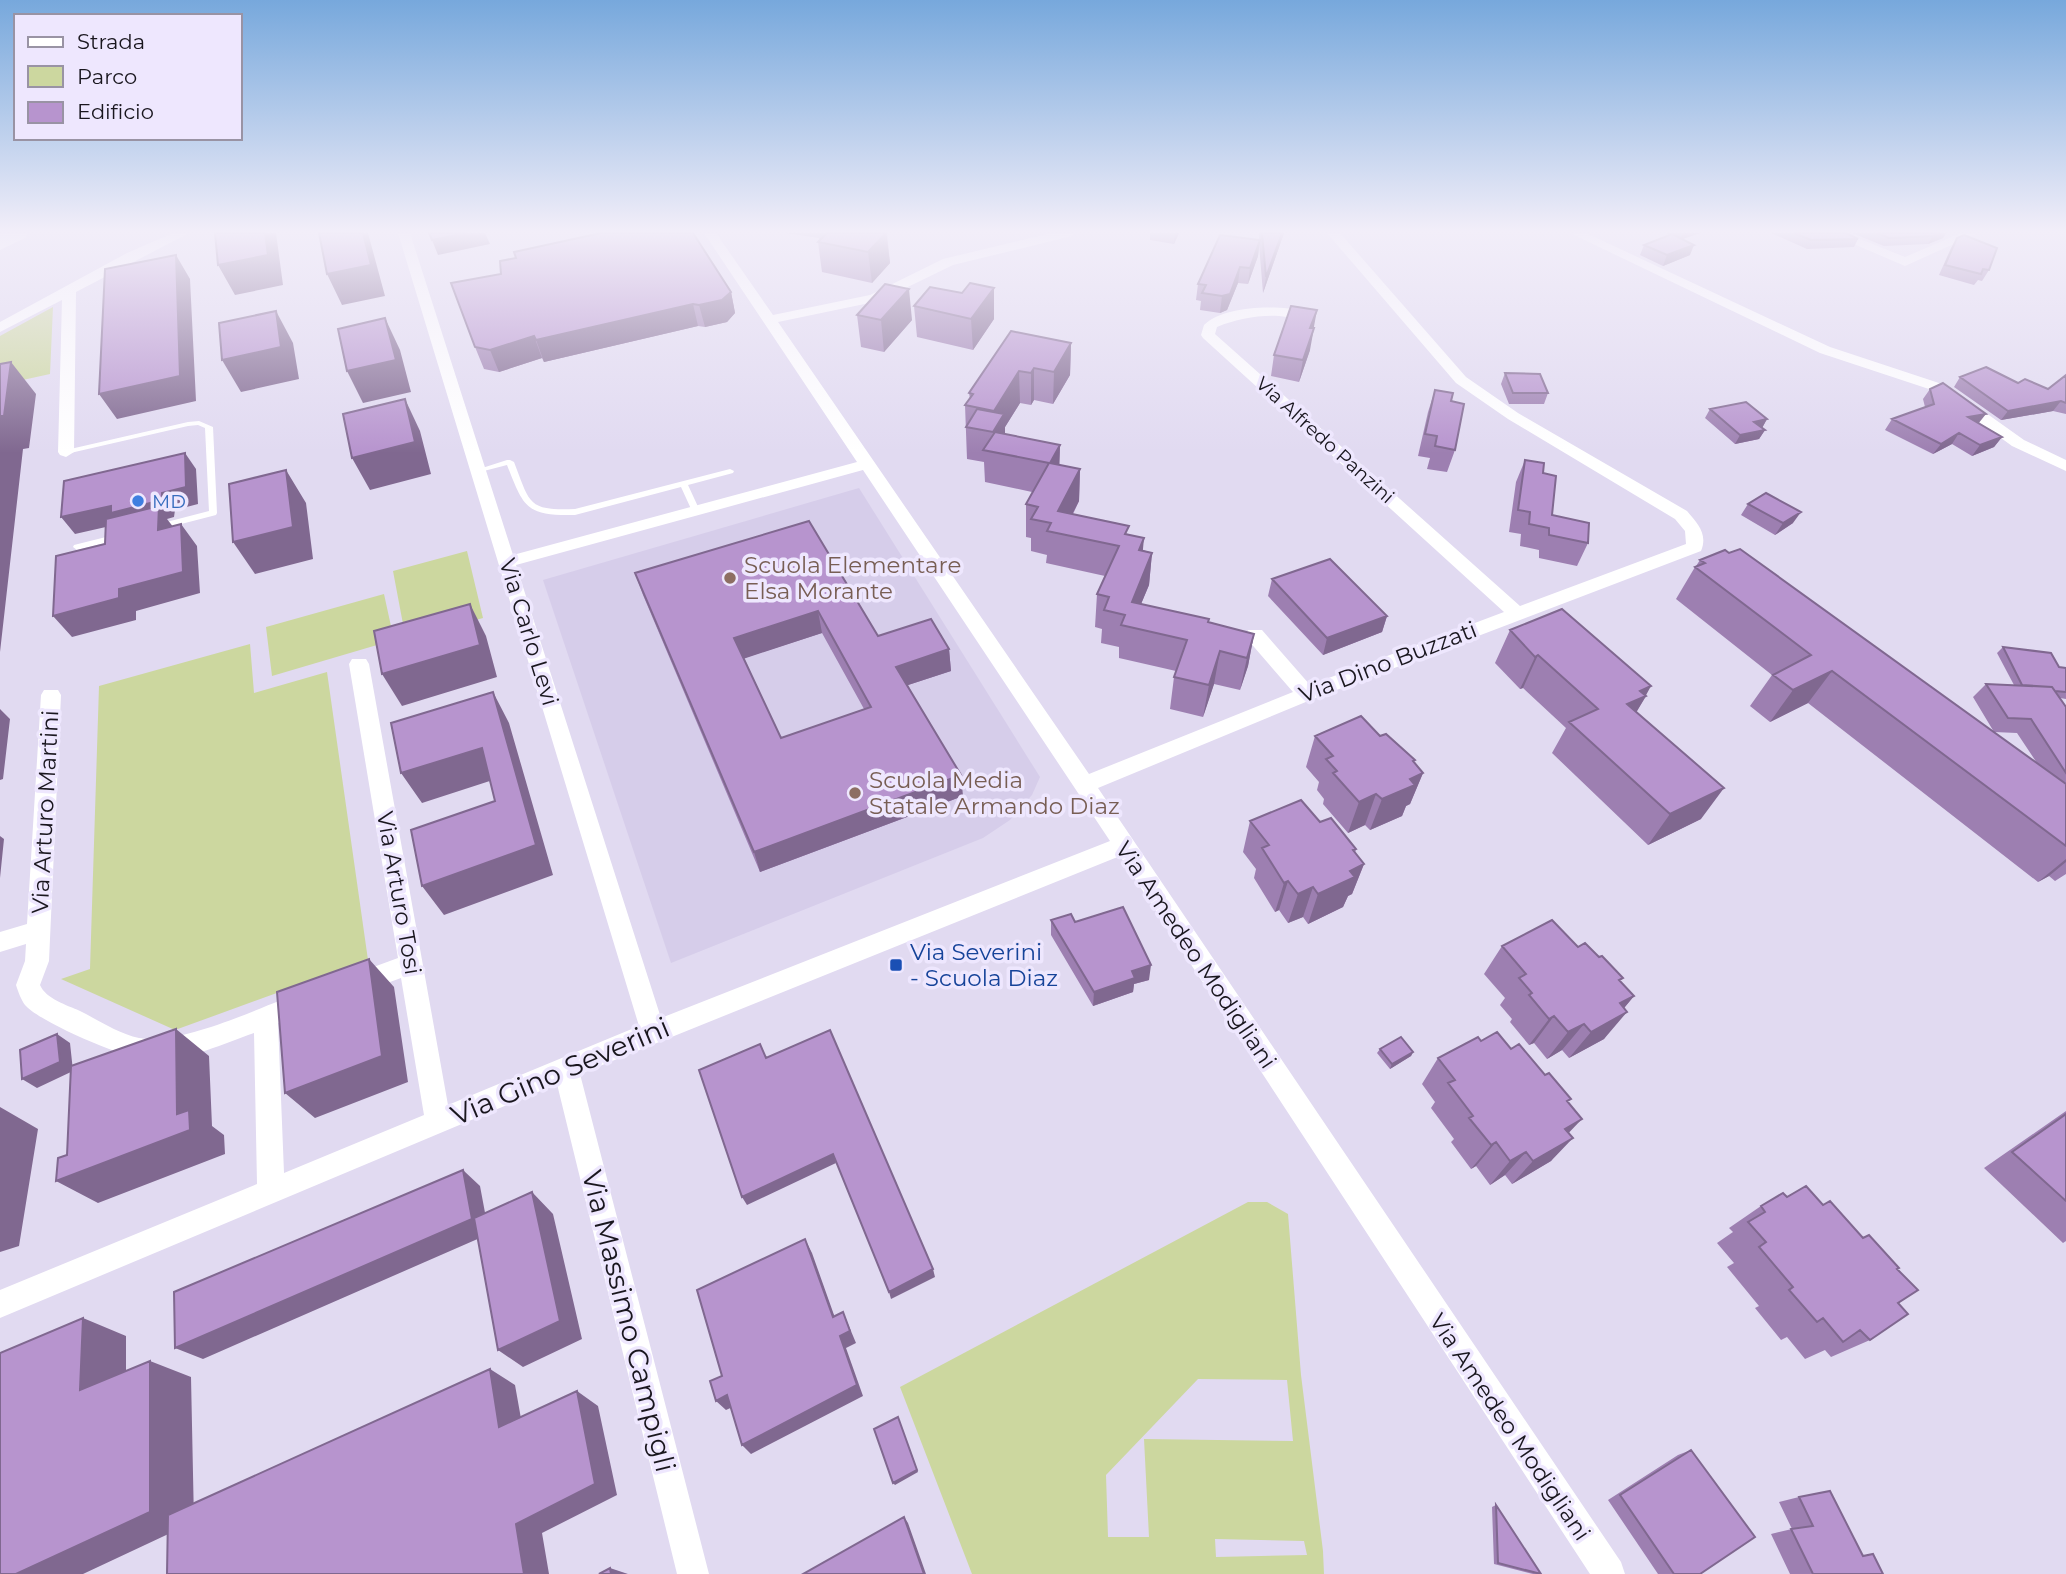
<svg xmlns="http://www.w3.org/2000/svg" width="2066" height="1574" font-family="Montserrat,sans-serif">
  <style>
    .built { fill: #d6cdea }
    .green { fill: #ccd79f; fill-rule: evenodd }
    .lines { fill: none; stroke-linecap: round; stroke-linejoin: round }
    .lane { fill: #fff; fill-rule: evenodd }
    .street { fill: #fff; fill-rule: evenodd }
    .highway { fill: #fff; fill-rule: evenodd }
    .wall { fill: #9d7fb1; fill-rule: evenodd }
    .shaded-wall { fill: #806890 }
    .building { fill: #b794ce; stroke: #806890; stroke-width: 2; fill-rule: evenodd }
    .shop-dot { fill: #3f7fe0; stroke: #eee7fe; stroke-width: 2.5 }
    .education-dot { fill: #8d6e63; stroke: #eee7fe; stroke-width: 2.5 }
    .transit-dot { fill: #1a4fb4; stroke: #eee7fe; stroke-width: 2.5 }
    .labels { text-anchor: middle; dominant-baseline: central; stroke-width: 7; stroke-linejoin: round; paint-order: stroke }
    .far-street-label { font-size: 19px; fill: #19161e; stroke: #eee7fe }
    .far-shop-label { font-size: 19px; fill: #366cbe; stroke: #eee7fe; text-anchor: start }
    .education-label { font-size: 23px; fill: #785e54; stroke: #eee7fe; text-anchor: start }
    .street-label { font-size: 23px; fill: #19161e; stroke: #eee7fe }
    .transit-label { font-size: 23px; fill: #164399; stroke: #eee7fe; text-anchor: start }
    .near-street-label { font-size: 28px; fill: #19161e; stroke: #eee7fe }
  </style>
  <rect width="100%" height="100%" fill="#e1daf1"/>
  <path class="built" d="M859,488L1040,777L1032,795L1010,820L983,838L671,963L543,580Z"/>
  <path class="green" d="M53,307L50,374L0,385V336Z
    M467,551L483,618L406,640L393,571Z
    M384,594L394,640L272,676L266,627Z
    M250,644L254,693L327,672L368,960L175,1030L61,979L90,969L99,686Z
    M1248,1202H1267L1288,1214L1301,1375L1323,1551L1324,1574H972L900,1387ZM1198,1379L1287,1380L1293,1441L1144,1439L1149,1537H1108L1106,1475ZM1215,1539L1304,1541L1307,1555L1216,1557Z"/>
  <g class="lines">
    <path class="lane" d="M199,421L213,427L217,513L216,515L158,530L155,529V525L209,511L205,428L198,425L188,426L66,454L62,452L66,450L188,422Z
      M507,460H510L514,462C530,503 527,511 575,509L730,469L734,471L733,473L688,485L700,511L696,514L692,511L681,487L575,515C526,516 524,508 507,465L480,472L476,470Z
      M118,534L122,537L121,539L77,550L73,547L74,545Z"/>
    <path class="street" d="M173,233H189L76,292L74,452L66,457L60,455L58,452L62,300L0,332V322L127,253Z
      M398,233H410L513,555L857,462L704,233H716L773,315L870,295L943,259L1052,233H1074L1072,236L953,265L879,301L778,322L1089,774L1293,692L1248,640L1246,635L1248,630H1262L1310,685L1504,612L1203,338L1201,335L1204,325C1225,305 1277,305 1304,311L1306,314C1298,320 1289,317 1279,316C1257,315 1237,319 1217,327L1215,334L1520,606L1686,544L1685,531L1675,519L1508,419L1456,383L1327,233H1340L1466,377L1518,413L1687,511C1698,524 1708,534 1701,551L1313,699L1098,788L1621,1562L1625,1574H1590L1120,856L580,1074L709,1574H677L557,1084L0,1318V1290L257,1184L254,1033C223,1044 190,1059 156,1061C133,1063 39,1022 25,1005C21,1000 18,991 16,985L25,961L26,944L0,952V932L27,924L41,695L44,690H58L61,695L49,961L40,985C46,999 67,1005 80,1011C98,1020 119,1034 139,1038C182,1046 263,1006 304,991L313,994L316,1002L313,1010L278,1023L284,1173L424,1115L401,978L357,994L349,990L345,983L349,976L398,958L349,664L352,659H366L369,664L448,1105L639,1026ZM863,470L1110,841L661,1018L516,565Z
      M1570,233H1586L1830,347L1948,386L2024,440L2066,460V471L2012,446L1938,392L1820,353Z
      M1828,233H1845L1905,257L1961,233H1978L1905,266Z"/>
    <path class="highway" d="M0,233H29L25,238L0,250Z"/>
  </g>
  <path class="wall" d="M786,233H887L890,263L872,283L822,272L818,242L819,240V238Z
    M1150,233H1179L1174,244L1150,240Z
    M1259,233H1284L1263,293L1259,244L1258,256L1248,284L1238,283L1227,310L1220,313L1200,310L1201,301L1196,300L1198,284L1259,240Z
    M1666,233H1700L1682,239L1690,255L1663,266L1640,255L1644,245L1670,235Z
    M1771,233H1846L1858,239L1854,247L1807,249Z
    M1852,233H1946L1943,238L1928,244L1884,246Z
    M1957,238L1989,270L1982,281L1978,280L1974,285L1939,275L1951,248Z
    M501,274L731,292L735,313L727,322L705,327L698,326L544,362L542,358L499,372L484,369L475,347Z
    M994,288V319L973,350L917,337L914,306L962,293Z
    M857,315L912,320L884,352L861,347Z
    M1071,343L1070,375L1053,404L1034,400L1031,405L1020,403L1005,427V434L1060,445L1059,465L1080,469L1079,501L1073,514L1128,534L1143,550L1152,553L1149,585L1141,604L1254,634L1248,666L1240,690L1214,684L1203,717L1170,709L1174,677L1176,671L1119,658V647L1101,643L1102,629L1095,627L1097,594L1105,576L1046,563L1047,555L1031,551V538L1026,537V504L1032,492L985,482L984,462L967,459L965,405L970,399L969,393Z
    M1310,350L1299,382L1271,376L1274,355Z
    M1505,373L1548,393L1544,404H1509L1501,384Z
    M2066,375V414L2053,411L2001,420L1954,387L1960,377L2018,383L2048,389Z
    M1930,389L1979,423L2002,437L1994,447L1972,456L1952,444L1933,454L1885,430L1892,419L1925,407L1923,399Z
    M1435,390L1451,401L1455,450L1447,472L1427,469L1430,458L1418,456L1428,412Z
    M1710,409L1767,419L1762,428L1765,430L1759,439L1735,444L1705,418Z
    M1525,460L1543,473L1552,515L1588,543L1577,566L1539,558V550L1520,546L1521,534L1509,532L1516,482Z
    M1748,504L1793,523L1775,535L1741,515Z
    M809,521L878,636L949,649L951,671L908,685L963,796L760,872L643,595L635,573ZM822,633L864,709L781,738L744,658Z
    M1700,560L2037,763L2017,733L1994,732L1973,697L1986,684L2014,685L1997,653L2003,647L2059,667L2066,668V699L2060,698L2066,707V874L2055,881L2049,876L2038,882L1808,703L1770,722L1750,706L1772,675L1676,599L1695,567L1696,566Z
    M1272,579L1387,616L1382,632L1323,655L1268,596Z
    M1510,630L1646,696L1636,712L1701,819L1648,845L1552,753L1566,728L1523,688L1520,689L1495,663Z
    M1315,736H1380L1415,760L1414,762L1423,773L1410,804L1406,806L1402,816L1370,830L1365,825L1348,833L1323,804L1324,799L1317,790L1319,782L1306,767Z
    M1250,821L1320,822L1356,849L1355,853L1364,864L1352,894L1348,896L1343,907L1308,924L1303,917L1288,923L1279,910L1275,912L1254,878L1256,869L1243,852Z
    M1051,920L1075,922L1149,980L1134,984L1133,992L1093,1006L1051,935Z
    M1502,946L1578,947L1599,957L1623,978L1620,981L1634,996L1624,1008L1604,1039L1569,1058L1562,1050L1547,1059L1534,1043L1529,1045L1510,1022L1512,1019L1500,1005L1505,998L1484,974Z
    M1481,1041L1511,1049L1568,1102L1569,1133L1551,1161L1512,1184L1505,1175L1490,1185L1476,1166L1471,1169L1451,1142L1454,1139L1431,1108L1435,1102L1422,1084L1438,1058Z
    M1380,1049L1413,1052L1411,1056L1390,1069L1377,1053Z
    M2066,1111V1241L2063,1243L1984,1168Z
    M1787,1197L1823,1205L1863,1238L1897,1269L1898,1303L1870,1340L1831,1357L1825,1350L1805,1359L1787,1337L1781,1340L1755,1308L1759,1306L1727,1267L1734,1263L1717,1243L1733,1232L1729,1228L1761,1206Z
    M1691,1450L1700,1574H1658L1608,1500L1678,1455Z
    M1799,1497L1863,1556L1883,1574H1790L1771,1534L1792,1529L1779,1502Z
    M1496,1505L1541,1574H1533L1494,1564L1492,1507Z"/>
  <path class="shaded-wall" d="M265,233H276L283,285L235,295L218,265Z
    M363,233H368L385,296L342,305L327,274Z
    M466,233H485L490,244L438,255L432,240Z
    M886,233L890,263L872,283L868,252Z
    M1175,233H1179L1174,244Z
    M1282,233H1284L1263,293L1266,277Z
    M1683,233H1700L1680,240Z
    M1940,233H1946L1943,238L1928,244L1933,236Z
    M1260,240L1258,256L1248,284L1250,268Z
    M1694,245L1690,255L1663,266L1667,255Z
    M176,255L190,279L196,401L117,419L99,394Z
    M1240,267L1238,283L1227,310L1220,313L1222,296Z
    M994,288V319L973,350L971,319Z
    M909,289L912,320L884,352L881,320Z
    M731,292L735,313L727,322L705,327L699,305Z
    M693,304L698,326L544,362L536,340Z
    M1317,310L1313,332L1310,328Z
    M276,311L293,343L299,379L241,392L222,360Z
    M385,318L400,350L411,392L363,403L347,371Z
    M1314,328L1310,350L1299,382L1303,360Z
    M534,336L542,358L499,372L490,350Z
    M1071,343L1070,375L1053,404L1054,372Z
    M11,362L36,394L29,448L23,449L0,652V416Z
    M1034,368V400L1031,405V373Z
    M1019,371L1020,403L1005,427V446L993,452V432L995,430L994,411Z
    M405,399L420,431L431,474L370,490L352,458Z
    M2061,401L2053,411L2001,420L2008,411Z
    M1986,414L1978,424L1968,417Z
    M1767,419L1762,428L1754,422Z
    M1765,430L1759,439L1735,444L1740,435Z
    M1959,433L1952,444L1933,454L1941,444Z
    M2002,437L1994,447L1972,456L1980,445Z
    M1060,445L1059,478L1050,463Z
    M185,453L196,469L198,504L175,510L174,517L167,519L174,528L158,530L119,524L75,534L61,517L162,493Z
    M1080,469L1079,501L1062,534L1058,511Z
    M286,470L306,503L313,559L255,574L233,542Z
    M1801,512L1793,523L1775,535L1783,523Z
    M181,524L197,546L200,593L136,611V620L72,637L53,616L119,589Z
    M1144,538L1141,570L1139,550Z
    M1152,553L1149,585L1131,628L1132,602Z
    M470,604L486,636L497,677L402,706L382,674Z
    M818,611L822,633L740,660L734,638Z
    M1387,616L1382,632L1323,655L1327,638Z
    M1254,634L1248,666L1240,690L1247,658Z
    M949,649L951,671L899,688L896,667Z
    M1220,651L1214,684L1203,717L1209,685Z
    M1538,655L1523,688L1520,689L1535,657Z
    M1832,671L1808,703L1770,722L1793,690Z
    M1651,686L1645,697L1646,696L1627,728V704L1640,691Z
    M493,692L509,723L553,875L444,915L422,886L536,845Z
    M0,709L10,719L3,779L0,780Z
    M482,748L499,778L422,803L401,773Z
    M1415,760L1403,790L1410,779L1423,773L1410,804L1406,806L1402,816L1370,830L1382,799L1413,761Z
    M961,775L963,796L760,872L754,852Z
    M1724,788L1701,819L1648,845L1670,814Z
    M1376,794L1365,825L1348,833L1359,802Z
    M0,836L4,839L0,878Z
    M2066,859V862L2049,876L2038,882Z
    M1364,864L1352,894L1348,896L1343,907L1308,924L1318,894L1350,871Z
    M1288,881L1279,910L1275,912L1284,883Z
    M1313,887L1303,917L1288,923L1298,894Z
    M369,959L394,987L408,1082L315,1118L285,1093Z
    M1151,965L1149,980L1134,984L1133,992L1093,1006L1094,992L1132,971Z
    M1634,996L1615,1019L1627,1012L1604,1039L1569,1058L1591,1032L1620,1003Z
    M1554,1016L1534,1043L1529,1045L1549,1019Z
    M1584,1024L1562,1050L1547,1059L1568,1032Z
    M176,1029L209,1056L212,1126L224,1135L225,1154L98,1203L56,1181L177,1114Z
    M57,1034L70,1043L73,1071L37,1088L22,1079Z
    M1413,1052L1411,1056L1390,1069L1392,1064Z
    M0,1107L38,1129L19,1246L0,1252Z
    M1582,1119L1559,1143L1565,1129Z
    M1573,1138L1551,1161L1512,1184L1533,1161Z
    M1496,1142L1476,1166L1471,1169L1491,1145Z
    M1526,1152L1505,1175L1490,1185L1510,1161Z
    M833,1154L836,1163L747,1205L742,1197Z
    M463,1170L480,1186L489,1234L203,1359L175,1348Z
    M532,1192L553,1214L582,1339L523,1367L498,1350Z
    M805,1239L812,1253L839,1329L833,1317Z
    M933,1269L935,1277L891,1299L889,1292Z
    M843,1312L856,1343L846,1348L863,1396L751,1454L742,1445L840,1336Z
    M83,1318L126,1336V1405L80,1390Z
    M150,1361L191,1377L194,1522L83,1574H16Z
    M490,1369L515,1385L525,1441L499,1427Z
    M577,1391L598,1406L617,1495L542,1533L549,1574H524L516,1524Z
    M727,1395L737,1405L726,1410L716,1401Z
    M898,1417L918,1472L895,1485L893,1483Z
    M904,1517L908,1523L926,1574H924Z
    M610,1568L628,1574H611Z"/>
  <path class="building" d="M215,233H265L268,255L218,265Z
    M319,233H363L371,265L327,274Z
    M429,233H466L432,240Z
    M601,233H693L731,292L722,300L699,305L693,304L536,340L534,336L490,350L475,347L451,283L501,274L500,261L516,258L514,252Z
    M827,233H886L868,252L818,242Z
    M1262,233H1282L1266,277Z
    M1794,233H1846L1858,239L1811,240Z
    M1877,233H1940L1933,236L1889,238Z
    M1672,234L1694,245L1667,255L1644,245Z
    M1220,235L1260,240L1250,268L1240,267L1230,294L1222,296L1202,293L1206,285L1198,284Z
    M1964,235L1997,248L1989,270L1983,269L1981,274L1945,265L1957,238Z
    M176,255L180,376L99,394L105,269Z
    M970,283L994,288L971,319L914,306L930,287L962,293Z
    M885,284L909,289L881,320L857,315Z
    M1291,306L1317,310L1310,328H1314L1303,360L1274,355Z
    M276,311L281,347L222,360L219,323Z
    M385,318L396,360L347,371L338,329Z
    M1011,331L1071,343L1054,372L1034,368L1031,373L1019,371L994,411L965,405L973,394L969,393Z
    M11,362L4,416H0V364Z
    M1986,367L2018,383L2025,379L2048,389L2066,375V403L2061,401L2008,411L1960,377Z
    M1505,373L1540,374L1548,393H1513Z
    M1943,383L1986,414L1968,417L2002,437L1980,445L1959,433L1941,444L1892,419L1934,404L1930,389Z
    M1435,390L1453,393L1451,401L1464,404L1455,450L1435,446L1437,436L1425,434Z
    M405,399L415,442L352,458L343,414Z
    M1746,402L1767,419L1754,422L1765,430L1740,435L1710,409Z
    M977,409L1004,414L993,432L966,427Z
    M995,432L1060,445L1050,463L1080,469L1058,511L1129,526L1125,534L1144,538L1139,550L1152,553L1132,602L1209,619L1208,622L1254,634L1247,658L1220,651L1209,685L1174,677L1187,640L1121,625L1125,615L1104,610L1109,597L1097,594L1119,546L1047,531L1051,523L1031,519L1038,507L1026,504L1049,463L983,450Z
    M185,453L186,487L162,493V500L111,513V506L61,517L64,481Z
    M1525,460L1544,463L1543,473L1556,476L1552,515L1589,523L1588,543L1549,535V528L1529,524L1530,512L1518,510Z
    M286,470L293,527L233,542L229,484Z
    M1766,493L1801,512L1783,523L1748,504Z
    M159,506L158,530L181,524L183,572L119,589V598L53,616L56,556L105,544L106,519Z
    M809,521L878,636L931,619L949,649L896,667L961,775L754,852L635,573ZM818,611L871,707L781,738L734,638Z
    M1740,549L2066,784V846L1832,671L1793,690L1773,675L1811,655L1695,567L1705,563L1700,560L1725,550L1729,553Z
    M1330,559L1387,616L1327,638L1272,579Z
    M470,604L480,645L382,674L374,631Z
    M1562,609L1651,686L1640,691L1646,696L1627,704L1724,788L1670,814L1569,722L1598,709L1538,655L1535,657L1510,630Z
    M2003,647L2051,653L2059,667L2066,668V692L2055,691L2052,687L2022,685Z
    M1986,684L2052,687L2066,707V773L2031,719L2008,718Z
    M493,692L536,845L422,886L411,830L495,801L482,748L401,773L391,723Z
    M1361,716L1380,736L1386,734L1415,760L1413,761L1423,773L1410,779L1415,785L1382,799L1376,794L1359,802L1333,773L1337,771L1326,759L1333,756L1315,736Z
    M1301,800L1320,822L1331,818L1356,849L1353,850L1364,864L1350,871L1355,877L1318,894L1313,887L1298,894L1288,881L1284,883L1262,848L1269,845L1250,821Z
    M1123,907L1151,965L1132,971L1135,978L1094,992L1051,920L1071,914L1075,922Z
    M1552,920L1578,947L1585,943L1599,957L1602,956L1623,978L1619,980L1634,996L1620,1003L1627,1012L1591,1032L1584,1024L1568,1032L1554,1016L1549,1019L1529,995L1532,993L1519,978L1526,974L1502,946Z
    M369,959L382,1056L285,1093L277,992Z
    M176,1029L177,1114L189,1110L190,1130L56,1181L58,1158L67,1155L71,1066Z
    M830,1030L933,1269L889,1292L833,1154L742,1197L699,1070L760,1044L766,1058Z
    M1497,1032L1511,1049L1519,1044L1545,1075L1549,1073L1571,1099L1567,1101L1582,1119L1565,1129L1573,1138L1533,1161L1526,1152L1510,1161L1496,1142L1491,1145L1469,1118L1473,1116L1448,1083L1455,1080L1438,1058L1478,1037L1481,1041Z
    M57,1034L60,1062L22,1079L20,1050Z
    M1401,1037L1413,1052L1392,1064L1380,1049Z
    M2066,1114V1201L2012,1152Z
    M463,1170L472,1219L175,1348L174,1292Z
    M1806,1186L1823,1205L1830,1201L1863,1238L1869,1235L1899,1268L1897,1269L1918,1290L1898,1303L1908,1314L1870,1340L1860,1330L1843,1342L1823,1318L1817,1322L1789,1290L1793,1287L1759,1247L1766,1242L1748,1222L1765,1212L1761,1206L1783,1193L1787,1197Z
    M532,1192L560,1321L498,1350L474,1218Z
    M805,1239L833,1317L843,1312L850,1331L840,1336L857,1385L742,1445L727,1395L716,1401L710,1381L722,1376L697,1290Z
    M83,1318L80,1390L150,1361V1512L16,1574H0V1353Z
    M490,1369L499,1427L577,1391L595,1484L516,1524L524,1574H167L168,1515Z
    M898,1417L917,1470L893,1483L874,1429Z
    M1691,1450L1755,1537L1700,1574H1674L1620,1495Z
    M1830,1491L1863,1556L1873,1554L1883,1574H1813L1791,1529L1813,1526L1799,1497Z
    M1496,1505L1541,1574L1498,1563Z
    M904,1517L924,1574H803Z
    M610,1568L611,1574H599Z"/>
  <linearGradient id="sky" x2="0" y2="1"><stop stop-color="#77a8dc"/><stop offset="0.51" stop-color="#f2eef9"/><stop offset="1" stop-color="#f2eef9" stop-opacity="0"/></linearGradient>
  <rect width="2066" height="453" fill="url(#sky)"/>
  <circle class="shop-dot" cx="138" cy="501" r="7"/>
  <g class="education-dot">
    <circle cx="730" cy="578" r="7"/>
    <circle cx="855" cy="793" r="7"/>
  </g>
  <rect class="transit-dot" x="889" y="958" width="14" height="14" rx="3.5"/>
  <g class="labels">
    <g class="far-street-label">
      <text transform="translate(1325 440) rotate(42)">Via Alfredo Panzini</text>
    </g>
    <g class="far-shop-label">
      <text x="152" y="501">MD</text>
    </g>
    <g class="education-label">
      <text x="744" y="565">Scuola Elementare<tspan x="744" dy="26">Elsa Morante</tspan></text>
      <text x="869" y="780">Scuola Media<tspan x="869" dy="26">Statale Armando Diaz</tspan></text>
    </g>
    <g class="street-label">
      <text transform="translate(529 632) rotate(73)">Via Carlo Levi</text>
      <text transform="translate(1388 662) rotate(-21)">Via Dino Buzzati</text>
      <text transform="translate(45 812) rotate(-87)">Via Arturo Martini</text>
      <text transform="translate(399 893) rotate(80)">Via Arturo Tosi</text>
      <text transform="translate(1196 955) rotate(56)">Via Amedeo Modigliani</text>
      <text transform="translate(1510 1427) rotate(56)">Via Amedeo Modigliani</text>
    </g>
    <g class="transit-label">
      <text x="910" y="952">Via Severini<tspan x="910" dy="26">- Scuola Diaz</tspan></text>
    </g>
    <g class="near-street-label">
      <text transform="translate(560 1071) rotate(-23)">Via Gino Severini</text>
      <text transform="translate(629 1321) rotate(76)">Via Massimo Campigli</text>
    </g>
  </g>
  <rect x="14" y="14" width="228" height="126" fill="#eee7fe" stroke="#9993a4" stroke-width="2"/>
  <rect x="28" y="37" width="35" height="10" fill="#ffffff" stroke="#9993a4" stroke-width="2"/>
  <text x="77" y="49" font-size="21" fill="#19161e">Strada</text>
  <rect x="28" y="66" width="35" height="21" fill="#ccd79f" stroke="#9993a4" stroke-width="2"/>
  <text x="77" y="84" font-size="21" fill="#19161e">Parco</text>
  <rect x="28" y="102" width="35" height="21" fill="#b794ce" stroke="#9993a4" stroke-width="2"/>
  <text x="77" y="119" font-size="21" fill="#19161e">Edificio</text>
</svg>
